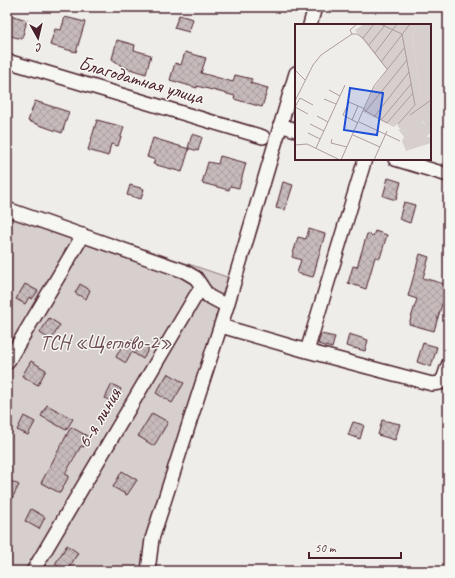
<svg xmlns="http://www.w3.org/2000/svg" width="455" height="578" font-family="Caveat,sans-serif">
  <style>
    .garden { fill: #d7cfce; stroke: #90777c }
    .building { fill: url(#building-cross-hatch); stroke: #4a1f2b }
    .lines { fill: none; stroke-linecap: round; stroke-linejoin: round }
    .minor-casing { stroke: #4a1f2b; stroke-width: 16 }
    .minor { stroke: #f6f6f2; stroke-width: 13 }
    .labels { text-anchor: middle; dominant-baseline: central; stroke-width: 3; stroke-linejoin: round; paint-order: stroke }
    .street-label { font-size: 20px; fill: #4a1f2b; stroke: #f6f6f2 }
    .park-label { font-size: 20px; fill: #6d4b54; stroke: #f6f6f2 }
    .inset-road { fill: none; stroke: #ad9b9e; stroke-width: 1 }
    .view { fill: #1d4ed8; fill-opacity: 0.15; stroke: #1d4ed8; stroke-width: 2 }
    .inset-edge { fill: none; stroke: #4a1f2b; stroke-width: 2 }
  </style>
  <defs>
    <pattern id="building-cross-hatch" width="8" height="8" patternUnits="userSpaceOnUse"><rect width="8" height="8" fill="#c6babb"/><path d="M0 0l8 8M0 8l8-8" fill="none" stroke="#ac9fa1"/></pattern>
  </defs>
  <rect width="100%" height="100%" fill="#efedea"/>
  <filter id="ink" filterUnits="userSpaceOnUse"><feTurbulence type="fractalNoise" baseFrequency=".025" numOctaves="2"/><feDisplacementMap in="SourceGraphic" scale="8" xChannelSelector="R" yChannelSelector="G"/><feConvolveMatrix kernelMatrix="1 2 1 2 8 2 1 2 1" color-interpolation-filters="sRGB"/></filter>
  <g filter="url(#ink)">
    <path class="garden" d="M7,203L230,278L143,571H7Z"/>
    <path class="building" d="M7,14L27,20L22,39L7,35Z
      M179,15L193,19L189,32L174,28Z
      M65,17L85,22L76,52L50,45L55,29L61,30Z
      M117,40L135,45L134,50L151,55L146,74L123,67L112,59Z
      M185,52L206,58L201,73L233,82L235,75L252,79L250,83L268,88L262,107L234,99L235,96L197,86V88L170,80L175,63L181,65Z
      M35,101L69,112L62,133L28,121Z
      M97,120L124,127L118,146L111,144L108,156L88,150Z
      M192,134L202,137L198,151L188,148Z
      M153,138L189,149L182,172L153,164L155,160L147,157Z
      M220,156L246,163L239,188L230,186L229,190L202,183L208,162L218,164Z
      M388,178L401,182L396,200L383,196Z
      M283,182L293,185L285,210L276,208Z
      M130,185L144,189L141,199L127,195Z
      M404,202L415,205L410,223L399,219Z
      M309,229L325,234L313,277L297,273L301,260L292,257L298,237L306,239Z
      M375,231L387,235L380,258L375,257L366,289L348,283L353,266L357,267L367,234L373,236Z
      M420,254L429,257L423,278L448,285V293L445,304H442L434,331L409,324L417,299L408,296Z
      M25,284L38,291L32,299L29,297L25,304L16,299Z
      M80,284L90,290L86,299L75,293Z
      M49,318L60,325L51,340L40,333Z
      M321,334L335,337L332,348L318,344Z
      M349,334L368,340L365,351L346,346Z
      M135,340L149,348L143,359L132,352L126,363L116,357L124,342Z
      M423,343L437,347L431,367L417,362Z
      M31,361L46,370L38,385L22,376Z
      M168,373L184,383L172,403L156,393Z
      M112,384L121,389L114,403L105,398Z
      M47,405L73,419L66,430L41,416Z
      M152,413L168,422L154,446L138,436Z
      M24,416L35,422L28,435L17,430Z
      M382,420L400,424L395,440L378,435Z
      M353,422L364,425L360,439L348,435Z
      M71,427L89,437L84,447L81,446L65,474L69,476L60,493L41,483Z
      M122,471L137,480L127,495L113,487Z
      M7,479L19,485L7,508Z
      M31,509L45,517L39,529L25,521Z
      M67,545L78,553L67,571H65L55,564Z"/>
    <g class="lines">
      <defs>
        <path id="minor" d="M310,25L315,7
          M7,61L263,137
          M280,125L296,130
          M395,159L448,175
          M7,209L184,271L196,278L208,296L227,306
          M221,326L307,351L432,384L440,383L444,377L448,365
          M307,351L365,159
          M7,363L83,235
          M33,571L195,297L202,287
          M148,571L152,539L227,306L296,73"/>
      </defs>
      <use href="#minor" class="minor-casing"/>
      <use href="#minor" class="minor"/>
    </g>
  </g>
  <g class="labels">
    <g class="street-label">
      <text transform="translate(141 80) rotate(16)">Благодатная улица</text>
      <text transform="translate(99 418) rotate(-59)">6-я линия</text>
    </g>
    <g class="park-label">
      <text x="106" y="342">ТСН «Щеглово-2»</text>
    </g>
  </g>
  <g transform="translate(295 24)">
    <rect width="136" height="136" fill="#efedea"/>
    <path d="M125,0H136V75L127,80L117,11ZM112,91H125L128,97L111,107L106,106L102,101Z" fill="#d7cfce"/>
    <path d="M127,97L135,108L132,113H136V119L111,127L107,117L109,113L103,105L111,107Z" fill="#d7cfce"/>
    <path d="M69,0H125L117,11L127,79L136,75V113L125,91L115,95L110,93L99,103L68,88L79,64L92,46L60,6Z" fill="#d7cfce"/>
    <path class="inset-road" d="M85,0L107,10M57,10L55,6L62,0M68,14L79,0M74,21L91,0M80,29L102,0M86,38L115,0M0,46L10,56M34,66L45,72M29,75L41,80M0,77L18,41L26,31L57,10H62L69,15L92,45M0,83L5,74L18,81M0,83L13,90M69,86L92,99L118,69M70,88L112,36M115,91L136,76M22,92L33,98M79,93L114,48M57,96L63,82M86,96L116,60M64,98L105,117M63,99L48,91L54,78L70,85M15,100L29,107M103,100L120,81L107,10M13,109L25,115M58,111L85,123M37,115L36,119L52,123M0,121L12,120L43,135M21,124L50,61M46,136L79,62L110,23M79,136L92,107"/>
    <path class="view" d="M55,64L88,69L82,111L49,106Z"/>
    <rect width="136" height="136" class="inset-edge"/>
  </g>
  <rect width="455" height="578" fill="none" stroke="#f6f6f2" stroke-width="24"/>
  <rect x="12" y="12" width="431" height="554" fill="none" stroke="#4a1f2b" stroke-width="1.5" filter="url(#ink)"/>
  <g transform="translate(38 38) rotate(172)" stroke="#f6f6f2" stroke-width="3" paint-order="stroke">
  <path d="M0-3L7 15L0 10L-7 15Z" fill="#4a1f2b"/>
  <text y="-6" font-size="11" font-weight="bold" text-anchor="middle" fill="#4a1f2b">С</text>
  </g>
  <path d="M309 552v6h92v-6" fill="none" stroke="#4a1f2b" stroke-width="2"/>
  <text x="315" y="552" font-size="12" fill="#4a1f2b" stroke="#f6f6f2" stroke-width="3" paint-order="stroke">50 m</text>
</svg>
